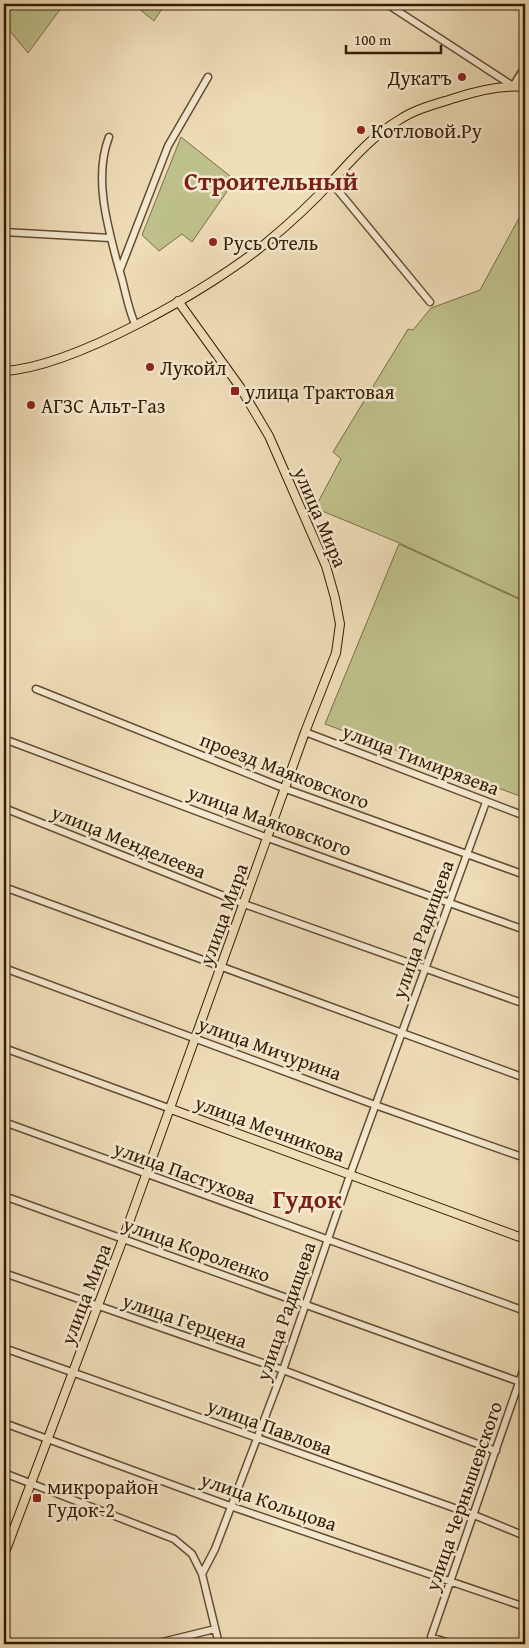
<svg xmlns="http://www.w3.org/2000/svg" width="529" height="1648" font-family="'Gentium Book Plus',serif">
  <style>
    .green { fill: #bec08b; stroke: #7a6e46 }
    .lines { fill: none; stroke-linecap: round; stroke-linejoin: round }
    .minor-casing { stroke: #644d30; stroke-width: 9 }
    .major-casing { stroke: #351d02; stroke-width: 10 }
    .minor { stroke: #f5e9d1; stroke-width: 6 }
    .major { stroke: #efddb8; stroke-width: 8 }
    .poi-dot { fill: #8f2418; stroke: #f5e9d1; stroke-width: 2 }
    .labels { text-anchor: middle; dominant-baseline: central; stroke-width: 5; stroke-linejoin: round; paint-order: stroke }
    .poi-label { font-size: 20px; fill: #351d02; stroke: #f5e9d1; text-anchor: start }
    .street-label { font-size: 20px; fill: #351d02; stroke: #f5e9d1 }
    .district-label { font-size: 25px; font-weight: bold; fill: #7a1f14; stroke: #f5e9d1 }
  </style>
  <rect width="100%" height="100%" fill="#efddb8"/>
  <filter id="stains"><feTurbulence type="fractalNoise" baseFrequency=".004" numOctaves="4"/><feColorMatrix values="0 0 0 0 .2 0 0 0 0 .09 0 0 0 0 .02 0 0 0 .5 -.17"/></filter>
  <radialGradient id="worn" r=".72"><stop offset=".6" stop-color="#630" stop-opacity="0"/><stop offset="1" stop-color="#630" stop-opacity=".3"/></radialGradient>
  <path class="green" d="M4,4H64L28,53L4,24Z
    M133,4H165L154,21Z
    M181,137L235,180L192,242L182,234L159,251L142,235Z
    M525,207V601L397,542L315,508L341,459L333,452L408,329L413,330L431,308L480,290Z
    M399,544L525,602V798L325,724Z"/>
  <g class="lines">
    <defs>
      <path id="minor" d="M387,4L513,86L525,67
        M109,137C93,178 108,228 119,269C125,287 127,306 135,324
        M331,182L430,302
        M4,232L110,238
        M120,270L168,146L208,77
        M36,689L286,789L525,875
        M305,732L525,816
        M4,739L268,838L525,930
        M4,808L244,904L525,1004
        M4,887L525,1078
        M4,968L375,1105L525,1158
        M4,1048L171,1109
        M4,1122L525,1311
        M4,1196L520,1382
        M4,1273L283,1370L496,1451
        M4,1348L474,1515L525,1536
        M4,1423L230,1506L525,1607
        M4,1473L174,1539L192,1554L202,1574L219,1644
        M202,1574L215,1549L283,1370L350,1175L486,802
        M154,1644L215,1629
        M452,1644L431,1637L525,1365"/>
      <path id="major" d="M4,371C74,367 212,288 266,243C289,224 312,203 332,181C353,159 372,136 399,120C415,109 436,104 455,98C476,91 503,85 525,87
        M171,1109L525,1239
        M4,1555L123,1239L305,732L336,653L340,624L335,598L326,566L269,436L240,387L178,301"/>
    </defs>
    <use href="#minor" class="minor-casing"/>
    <use href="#major" class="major-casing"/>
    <use href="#minor" class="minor"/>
    <use href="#major" class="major"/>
  </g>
  <g class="poi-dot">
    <circle cx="462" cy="77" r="5"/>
    <circle cx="361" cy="130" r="5"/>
    <circle cx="213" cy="242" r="5"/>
    <circle cx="150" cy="367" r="5"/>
    <rect x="230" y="386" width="10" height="10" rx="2.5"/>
    <circle cx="31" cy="405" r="5"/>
    <rect x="32" y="1493" width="10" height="10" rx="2.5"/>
  </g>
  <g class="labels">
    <g class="poi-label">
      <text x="452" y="77" text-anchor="end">Дукатъ</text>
      <text x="371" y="130">Котловой.Ру</text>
      <text x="223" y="242">Русь Отель</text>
      <text x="160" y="367">Лукойл</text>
      <text x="245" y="391">улица Трактовая</text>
      <text x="41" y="405">АГЗС Альт-Газ</text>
      <text x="47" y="1486">микрорайон<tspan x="47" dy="23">Гудок-2</tspan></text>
    </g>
    <g class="street-label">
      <text transform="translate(321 517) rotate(67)">улица Мира</text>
      <text transform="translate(421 759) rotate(21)">улица Тимирязева</text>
      <text transform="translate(285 770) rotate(21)">проезд Маяковского</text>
      <text transform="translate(270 820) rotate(20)">улица Маяковского</text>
      <text transform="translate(129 841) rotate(22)">улица Менделеева</text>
      <text transform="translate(223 914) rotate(-70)">улица Мира</text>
      <text transform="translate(422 929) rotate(-70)">улица Радищева</text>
      <text transform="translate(270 1048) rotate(20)">улица Мичурина</text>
      <text transform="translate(270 1128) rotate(20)">улица Мечникова</text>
      <text transform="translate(185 1172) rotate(20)">улица Пастухова</text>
      <text transform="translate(197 1249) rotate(20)">улица Короленко</text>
      <text transform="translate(85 1294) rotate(-69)">улица Мира</text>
      <text transform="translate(285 1311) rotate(-71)">улица Радищева</text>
      <text transform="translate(185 1320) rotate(19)">улица Герцена</text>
      <text transform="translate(270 1426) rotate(20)">улица Павлова</text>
      <text transform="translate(463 1496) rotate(-71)">улица Чернышевского</text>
      <text transform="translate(269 1501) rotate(19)">улица Кольцова</text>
    </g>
    <g class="district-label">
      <text x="271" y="181">Строительный</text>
      <text x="307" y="1199">Гудок</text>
    </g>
  </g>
  <rect width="529" height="1648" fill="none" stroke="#efddb8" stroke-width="20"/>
  <rect x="5" y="5" width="519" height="1638" fill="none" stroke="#351d02" stroke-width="2.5"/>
  <rect x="10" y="10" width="509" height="1628" fill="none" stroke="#351d02"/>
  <path d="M346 45v8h95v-8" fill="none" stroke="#351d02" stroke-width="2.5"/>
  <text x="354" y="45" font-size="15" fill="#351d02" stroke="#f5e9d1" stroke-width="4" paint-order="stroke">100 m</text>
  <rect width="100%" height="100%" filter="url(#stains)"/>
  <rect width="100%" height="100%" fill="url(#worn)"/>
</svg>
